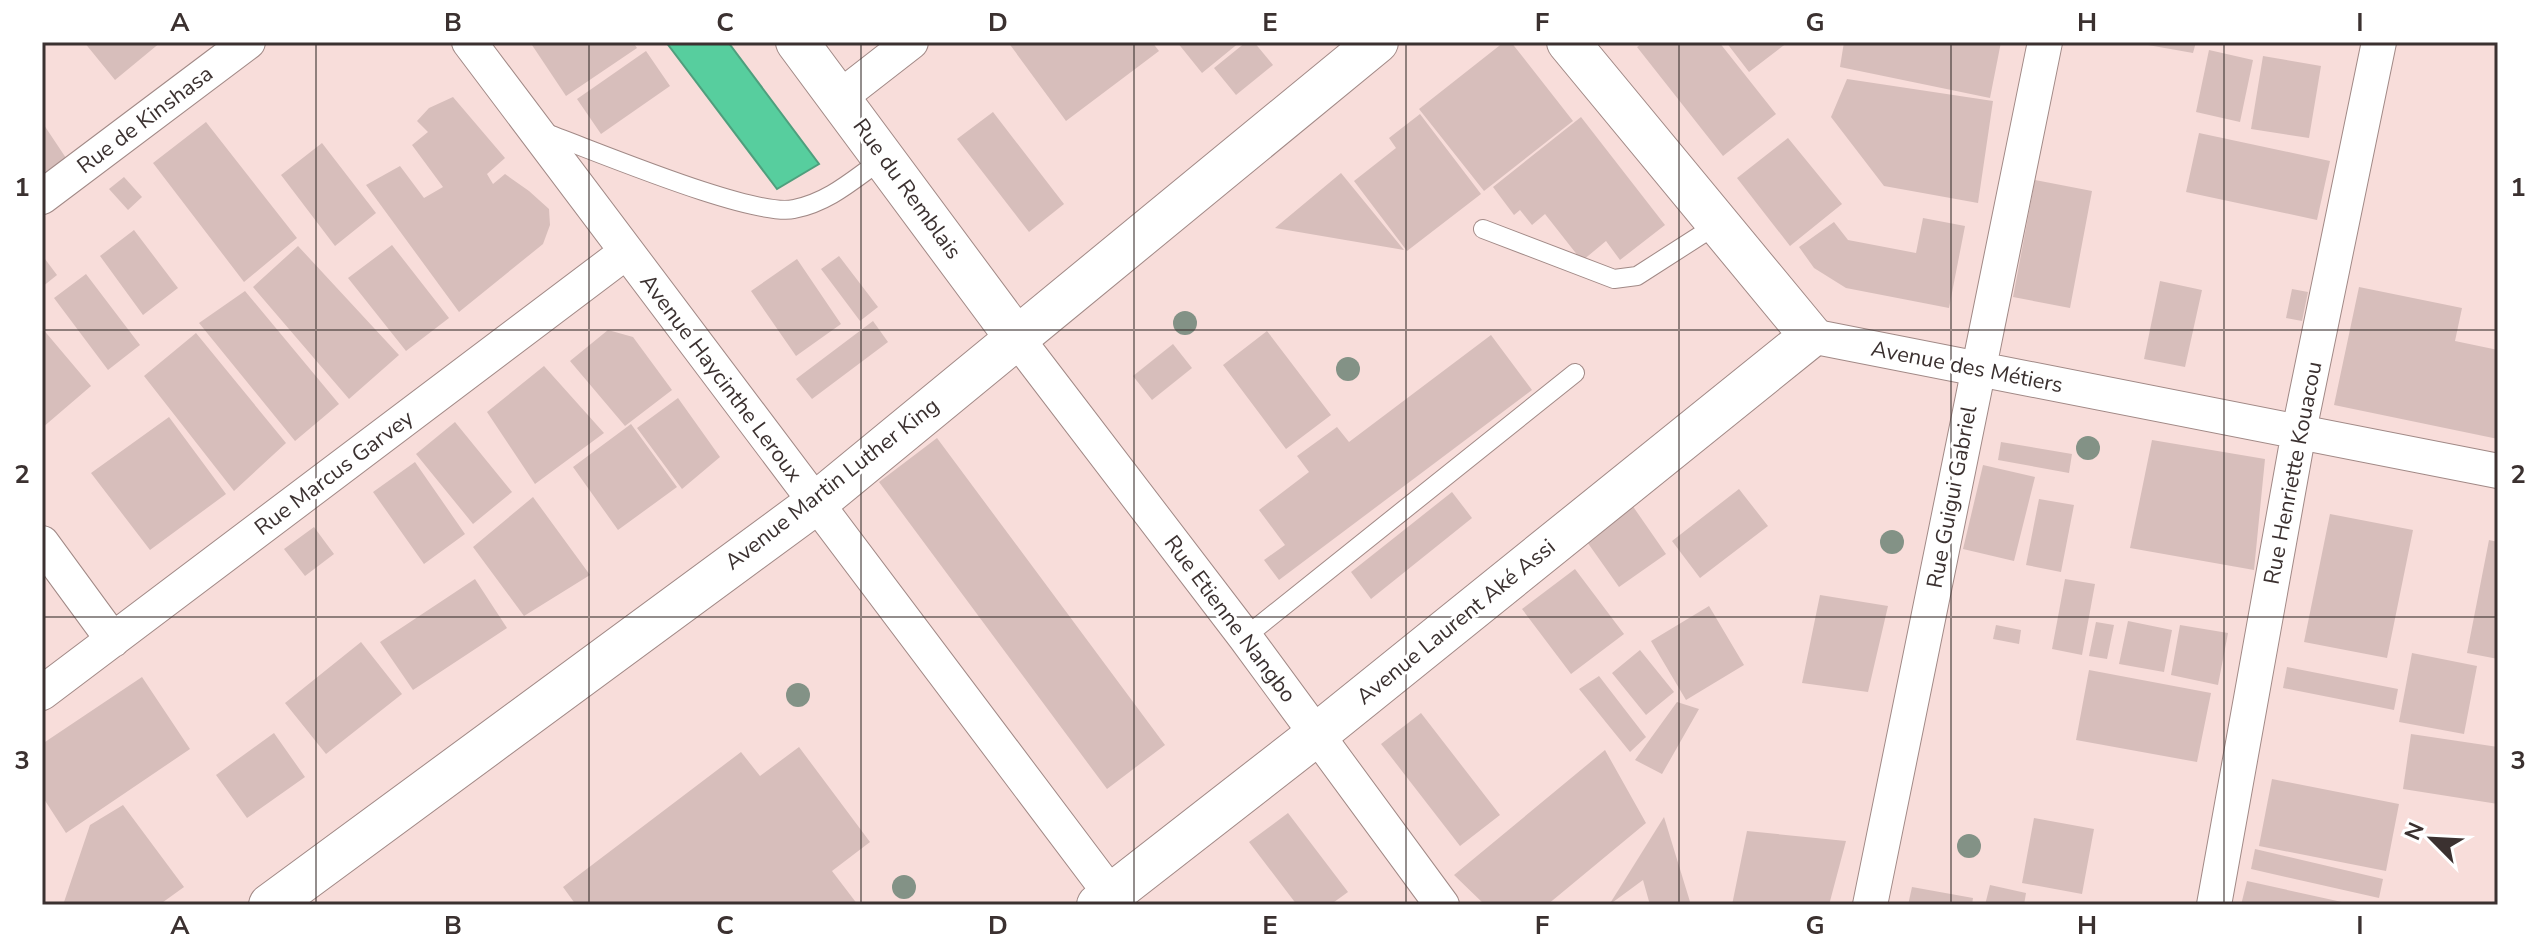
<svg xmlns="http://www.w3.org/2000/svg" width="2540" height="947" font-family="'Nunito Sans',sans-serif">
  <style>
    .water { fill: #57ce9e; stroke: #4f9f7d; stroke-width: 2 }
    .building { fill: #d7bebb }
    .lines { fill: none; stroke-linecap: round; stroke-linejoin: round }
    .service-casing { stroke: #a18986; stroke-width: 20 }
    .minor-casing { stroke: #a18986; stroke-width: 36 }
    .tertiary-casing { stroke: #a18986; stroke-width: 44 }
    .service { stroke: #fff; stroke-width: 18 }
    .minor { stroke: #fff; stroke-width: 34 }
    .tertiary { stroke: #fff; stroke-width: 42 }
    .tree { fill: #839286 }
    .grid { fill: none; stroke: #3b3130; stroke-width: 2; stroke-opacity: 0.55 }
    .labels { text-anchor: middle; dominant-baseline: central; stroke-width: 6; stroke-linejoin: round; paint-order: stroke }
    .street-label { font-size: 22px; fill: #3b3130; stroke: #fff }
    .neatline { fill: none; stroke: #3b3130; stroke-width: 3 }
    .grid-label { font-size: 26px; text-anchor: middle; font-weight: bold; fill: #3b3130 }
  </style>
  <rect width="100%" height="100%" fill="#f8ddda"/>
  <path class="water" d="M666,42H728L819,164L777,189Z"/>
  <path class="building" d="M84,42H161L115,80Z
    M530,42H633L637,48L566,96Z
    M1008,42H1152L1159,51L1066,121Z
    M1177,42H1240L1202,73Z
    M1246,42H1254L1273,65L1236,95L1214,68Z
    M1504,42H1511L1573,121L1484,191L1419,109Z
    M1644,42H1719L1776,114L1723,156L1637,47Z
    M1726,42H1788L1749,72Z
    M1844,42H2001L1990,98L1840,67Z
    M2131,42H2196L2193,53Z
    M2209,50L2253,60L2240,122L2196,112Z
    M646,51L670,86L601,134L577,99Z
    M2263,56L2321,66L2309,138L2251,129Z
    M1847,79L1993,101L1978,203L1884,186L1831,117Z
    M453,97L505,158L487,174L493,184L505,174L529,191L549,209L550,225L543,244L459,312L366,185L400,166L424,198L443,187L412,145L428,132L417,121L429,108Z
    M993,112L1064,204L1029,232L957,139Z
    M1420,114L1481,194L1407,251L1354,181L1396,148L1389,138Z
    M1581,117L1665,225L1620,260L1606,241L1582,261L1545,214L1532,225L1520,210L1514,215L1493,187Z
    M42,122L66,158L42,174Z
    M206,122L297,238L244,282L153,163Z
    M2199,133L2330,161L2317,220L2186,192Z
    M1788,138L1842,204L1790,246L1737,178Z
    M322,143L376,213L335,246L281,175Z
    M1341,173L1404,250L1275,228Z
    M124,177L142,197L128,210L109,189Z
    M2035,180L2092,191L2070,308L2013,297Z
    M1923,218L1965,226L1949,308L1846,288L1814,268L1799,247L1834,222L1848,240L1916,253Z
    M134,230L178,288L143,315L100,256Z
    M392,245L449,318L406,351L348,278Z
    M298,246L399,355L349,399L253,287Z
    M42,255L57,275L42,287Z
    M839,256L878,307L860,321L821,269Z
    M797,259L841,324L796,356L751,291Z
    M86,274L140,345L108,370L54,298Z
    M2160,281L2202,290L2185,367L2144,359Z
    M2359,287L2462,308L2455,341L2498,350V439L2334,405Z
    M2292,289L2308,292L2302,321L2286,318Z
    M245,291L339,404L295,441L199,323Z
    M873,321L888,342L812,399L796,379Z
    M42,328L91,386L42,428Z
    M608,330L633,337L672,390L625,426L570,361Z
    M1267,331L1331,415L1286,449L1223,365Z
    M196,333L286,443L234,491L144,376Z
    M1491,335L1532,390L1279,580L1264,560L1285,545L1259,510L1309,472L1297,456L1337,427L1349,442Z
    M1173,344L1192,368L1152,400L1133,376Z
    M544,366L604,433L535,484L487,412Z
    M678,398L720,457L682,489L637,428Z
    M169,417L226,494L150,550L91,473Z
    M455,422L512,492L473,524L416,454Z
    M631,424L677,487L618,530L573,467Z
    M937,438L1165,745L1107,789L879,482Z
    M2152,440L2265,459L2254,570L2130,548Z
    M2001,442L2072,454L2069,473L1998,460Z
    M415,462L465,534L424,564L373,492Z
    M1983,465L2035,477L2014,561L1963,549Z
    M1739,489L1768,526L1700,578L1672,541Z
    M1452,492L1472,518L1371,599L1351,572Z
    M533,497L590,575L524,616L473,547Z
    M2039,499L2074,505L2061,572L2026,565Z
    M1632,505L1666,554L1619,587L1585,539Z
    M2330,514L2413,530L2387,658L2304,642Z
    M314,527L334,554L305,576L284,549Z
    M2489,540L2498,542V659L2467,653Z
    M1575,569L1624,634L1571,674L1522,609Z
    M475,579L507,628L413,690L380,642Z
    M2065,579L2095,584L2082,655L2052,649Z
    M1820,595L1888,606L1868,692L1802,683Z
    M1709,606L1744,665L1686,700L1651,641Z
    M2128,621L2172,630L2164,672L2119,664Z
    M2096,622L2114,625L2107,659L2089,656Z
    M1996,625L2021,630L2019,644L1993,639Z
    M2180,625L2228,633L2218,685L2171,675Z
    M361,642L402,694L326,754L285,703Z
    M1640,650L1674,692L1646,715L1612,673Z
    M2412,653L2477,666L2464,734L2399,722Z
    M2287,667L2398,689L2394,710L2283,688Z
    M2089,670L2211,693L2197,762L2076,740Z
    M1599,676L1646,737L1630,752L1579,689Z
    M142,677L190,749L66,833L42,796V744Z
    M1677,702L1699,709L1662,774L1635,760Z
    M1421,713L1500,815L1460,846L1381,744Z
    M274,733L305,777L247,818L216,775Z
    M2411,734L2498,747V804L2403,789Z
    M799,747L870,842L832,871L858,905H576L563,887L741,752L760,776Z
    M1605,750L1646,823L1547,905H1485L1454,875Z
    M2272,779L2399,804L2386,871L2259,846Z
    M123,805L184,887L159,905H63L90,825Z
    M1288,813L1348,892L1330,905H1297L1249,842Z
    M1664,817L1691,905H1650L1643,880L1609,905Z
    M2034,818L2094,829L2082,894L2022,883Z
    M1747,831L1846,841L1829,905H1732Z
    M2255,849L2383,879L2379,898L2251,869Z
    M2247,881L2351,904V905H2241Z
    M1990,885L2026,893L2024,905H1985Z
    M1912,887L1973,898L1972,905H1908Z"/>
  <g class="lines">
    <defs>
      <path id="service" d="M543,132C591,149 753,218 794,209C830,202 855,178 884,158
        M1483,229L1614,279L1637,276L1718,224
        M1245,637L1575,373"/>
      <path id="minor" d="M469,42L1119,905
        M839,98L911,42
        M42,197L248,42
        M1015,336L1245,637L1442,905
        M1811,336L2498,471
        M42,543L113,640
        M42,693L625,253
        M1870,905L2045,42
        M2214,905L2299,431L2379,42"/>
      <path id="tertiary" d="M797,42L1015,336
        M270,905L816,503L1377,42
        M1098,905L1316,735L1811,336L1568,42"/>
    </defs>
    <use href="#service" class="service-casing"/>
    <use href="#minor" class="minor-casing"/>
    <use href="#tertiary" class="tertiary-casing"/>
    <use href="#service" class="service"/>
    <use href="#minor" class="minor"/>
    <use href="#tertiary" class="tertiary"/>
  </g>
  <g class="tree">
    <circle cx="1185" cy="323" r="12"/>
    <circle cx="1348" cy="369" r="12"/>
    <circle cx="2088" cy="448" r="12"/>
    <circle cx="1892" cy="542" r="12"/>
    <circle cx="798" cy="695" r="12"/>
    <circle cx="1969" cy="846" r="12"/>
    <circle cx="904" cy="887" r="12"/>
  </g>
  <path class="grid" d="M316,42V905M589,42V905M861,42V905M1134,42V905M1406,42V905M1679,42V905M1951,42V905M2224,42V905M42,330H2498M42,617H2498"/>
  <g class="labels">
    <g class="street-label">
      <text transform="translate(145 120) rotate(-37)">Rue de Kinshasa</text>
      <text transform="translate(907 189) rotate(54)">Rue du Remblais</text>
      <text transform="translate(1967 367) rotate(11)">Avenue des Métiers</text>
      <text transform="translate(721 378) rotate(53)">Avenue Haycinthe Leroux</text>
      <text transform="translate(334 473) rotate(-37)">Rue Marcus Garvey</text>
      <text transform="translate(2293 473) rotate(-79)">Rue Henriette Kouacou</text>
      <text transform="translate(832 484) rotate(-38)">Avenue Martin Luther King</text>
      <text transform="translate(1952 497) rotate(-79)">Rue Guigui Gabriel</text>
      <text transform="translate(1230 619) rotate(53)">Rue Etienne Nangbo</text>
      <text transform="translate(1456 622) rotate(-39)">Avenue Laurent Aké Assi</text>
    </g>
  </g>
  <rect width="2540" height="947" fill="none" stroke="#ffffff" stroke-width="88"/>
  <g transform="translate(2432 839) rotate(294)" stroke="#ffffff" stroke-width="6" paint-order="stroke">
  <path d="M0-6L14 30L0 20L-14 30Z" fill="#3b3130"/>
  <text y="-12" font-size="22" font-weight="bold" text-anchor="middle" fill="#3b3130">N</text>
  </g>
  <rect x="44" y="44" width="2452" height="859" class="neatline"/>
  <g class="grid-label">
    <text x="180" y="31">A</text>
    <text x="453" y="31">B</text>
    <text x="725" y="31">C</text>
    <text x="998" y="31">D</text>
    <text x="1270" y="31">E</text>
    <text x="1542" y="31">F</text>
    <text x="1815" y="31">G</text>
    <text x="2087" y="31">H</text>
    <text x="2360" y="31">I</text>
    <text x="22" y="196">1</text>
    <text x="2518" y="196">1</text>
    <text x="22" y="483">2</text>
    <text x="2518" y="483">2</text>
    <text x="22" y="769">3</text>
    <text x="2518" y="769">3</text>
    <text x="180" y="934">A</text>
    <text x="453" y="934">B</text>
    <text x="725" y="934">C</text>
    <text x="998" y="934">D</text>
    <text x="1270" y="934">E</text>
    <text x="1542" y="934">F</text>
    <text x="1815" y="934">G</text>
    <text x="2087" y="934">H</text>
    <text x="2360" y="934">I</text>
  </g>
</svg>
